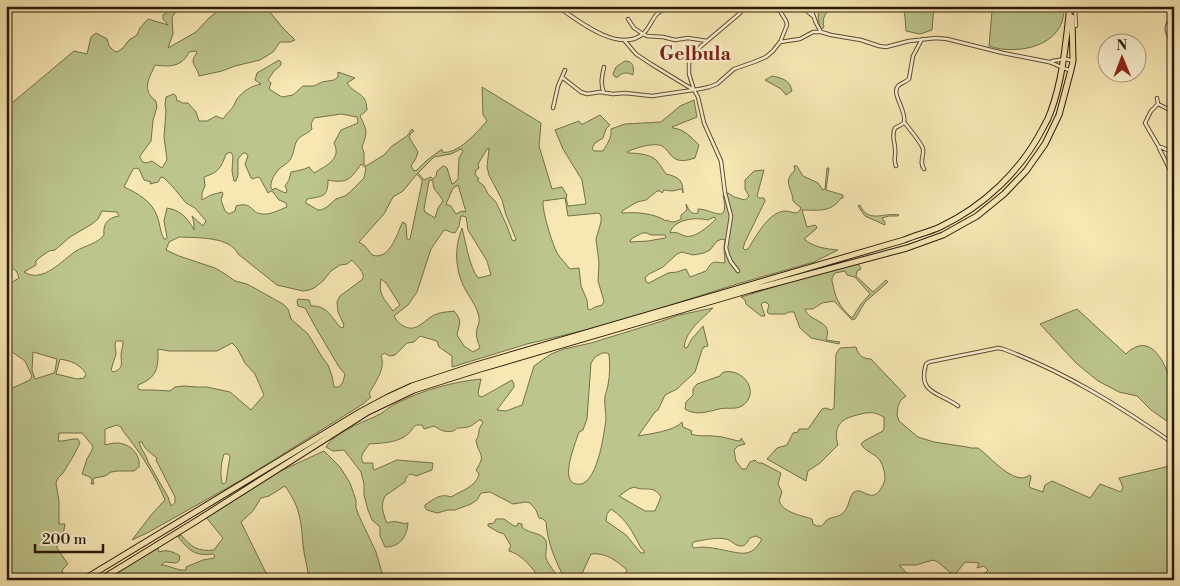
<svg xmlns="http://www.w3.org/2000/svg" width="1180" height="586" font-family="'Libre Bodoni',serif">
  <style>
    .green { fill: #bcc58c; stroke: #74704a; fill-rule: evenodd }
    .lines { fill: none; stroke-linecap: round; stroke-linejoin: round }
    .minor-casing { stroke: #5f4d34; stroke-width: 4.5 }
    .highway-casing { stroke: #2d1a09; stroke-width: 7 }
    .minor { stroke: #f9efce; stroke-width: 2.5 }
    .highway { stroke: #f6e7b3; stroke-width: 5 }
    .labels { text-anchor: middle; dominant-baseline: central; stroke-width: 5; stroke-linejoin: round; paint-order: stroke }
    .neighbourhood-label { font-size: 19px; font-weight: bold; fill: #7a1f14; stroke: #f9efce }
  </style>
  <rect width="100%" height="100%" fill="#f6e7b3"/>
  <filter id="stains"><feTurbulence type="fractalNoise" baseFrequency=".004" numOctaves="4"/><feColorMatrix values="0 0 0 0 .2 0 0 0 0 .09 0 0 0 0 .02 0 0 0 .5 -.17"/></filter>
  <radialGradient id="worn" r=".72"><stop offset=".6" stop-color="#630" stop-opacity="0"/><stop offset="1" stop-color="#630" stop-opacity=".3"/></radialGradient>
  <path class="green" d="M241,6H265L282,27L295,40L290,42H280L273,52L260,60L235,66L222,71L199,76C197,66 188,63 197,53L196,51L189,52C182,67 170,67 155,65C149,79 141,90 156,101L157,107L153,120L151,141L140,156V158L143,162L146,163L152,161L162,168L167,160L164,137L166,111L165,105L166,97L174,94L176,96L177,101H180L182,103H188L196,112L199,121H207L216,116L223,119C226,114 229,112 233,107C235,104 235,102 237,99C243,91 251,86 261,84L255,80L257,73L279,60L281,62V65L274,71L268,80L271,83L269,89L282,97L293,95L303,86H314L322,82L334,80L338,77V72L355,78L347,83C357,97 366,91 367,110L360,116C367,131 368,131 362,147L364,153V164L366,166L384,155L392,146L407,136L412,129L414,131L411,133L409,137L418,152L416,158L411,166L414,171L417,170L426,161L442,149V152C458,155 477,132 487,121L486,119L483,115L482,87L541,123L539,146L552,189L562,187L567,195L566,198L568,206L586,204L582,180L563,149L555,130L579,121L581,124H583L600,115L610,125L606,129L603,138L595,143L592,148L594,151H603C607,144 612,138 611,129L625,124L661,122L680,106L694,100L697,117L672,127L673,128C684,129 691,137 699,145L695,158C686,161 676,163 670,154C667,151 665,147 662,146C655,142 634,148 627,152L628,153C636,153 650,154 656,160C660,164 663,170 666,174C679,177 683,180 683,193L682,189L672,191L664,190L662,193L660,191H657L646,200L637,202L622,211V213C636,212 654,213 666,221L667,220C672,223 676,222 681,219V215L687,210L686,204C689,210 691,215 698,213V209C713,209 730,227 723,195L728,193L734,197L745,200L749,196L745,189V180L754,171L764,170L757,196L759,198H764L765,201L745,242L743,248L745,250L748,249C756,237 768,212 785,211C789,211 793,213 797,213L800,210L801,208L793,201C792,186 782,183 795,170L794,166H797L803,176L818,183L823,190L825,189L827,168H829L826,190L843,195V198H841C831,213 818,210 802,210L807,227L815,225L817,227L816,229L804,239C813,247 826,249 838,250L814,262L737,284L611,324L527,344L452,367V356L439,347L437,341L420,336L414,342L407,343L395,355L390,356L384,353L381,356C386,369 375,382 369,394L371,397L363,404L243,479L149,532L132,540L152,514L165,500C155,475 140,452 123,431L121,427L117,425L105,429V445C109,444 113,443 117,443C130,443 141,455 139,467L134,471H118L111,472L105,476L94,478L93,480L94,484H91L92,480L90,477L82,474L87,459L92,450L93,447L92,445L82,433H59L58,441C65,442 71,438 78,439L80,443L74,455L63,473L58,478L56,483L59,501V524H65L62,541L57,545V548L68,564L63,569L62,571L68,579L67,580H6V563L10,556L9,549L6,544V391L30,380L32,376L25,361L11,351L10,347L6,343V286L19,278C17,272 16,268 10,269L6,272V108L74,51L87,54L91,37L96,33L107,39L109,46L114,51L117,52L123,48L129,40L137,35L140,28L148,19L168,25L163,19V15L172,9H178L172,17L173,34L168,48L196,32L210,17L220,10L231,8L239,10ZM341,114L357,117L358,123L341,130L334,143C342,159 326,166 314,173L309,167C303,170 297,171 291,172L289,180L285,186L287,190L286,193L283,192L275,188L273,190L271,188C270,182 274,175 278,170C282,166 287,164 290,160C295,153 293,144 299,138C304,134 307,134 312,129L311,124L314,118ZM489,148V149L487,167L489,175L502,200L506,215L516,239L515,241L512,240L507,226L496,202L488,194L484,186L477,180L479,179L475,174L476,170L479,168L478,164L487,149ZM461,149L463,151L459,158L458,179L454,183L452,184L447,168L444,166H443L437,171L436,176L433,179L431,177L424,180L418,173L434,157L451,154ZM231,152L233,156L232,171L234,181H236L238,175V159L243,153H246L248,156L245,164L251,178L253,179L257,177L260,178L268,193L271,191L273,192L279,200L286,203L287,207C279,210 270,215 262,214C250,213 253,201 236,206L235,211L229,214L225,211L221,200L223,194L222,192L211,195L202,200V193L205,186L204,177C219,172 221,168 226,154ZM361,164L366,168L364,178L350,192L345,196L336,199L327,207L321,210H318L306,203V201L307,199C322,196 328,198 328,180C347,184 351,179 361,164ZM136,168L139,169L144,180L151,182L150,184L158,182L161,177L164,178L173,187L186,203L195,208L206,221L203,226L192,216L194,223V230C188,218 180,210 167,208L164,221L167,237L166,239H164C160,232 160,223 157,216C152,201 137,193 124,187L133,169ZM417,174L422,180V183L410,239L408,240L407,239L406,224L403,222L402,223C397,235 389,261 372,255L365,246L359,242L384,214L393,197L403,191ZM432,180L433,181C432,190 439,193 443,201L438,208L435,218L425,212L424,209L429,181ZM458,185L466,212L462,211L456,214L451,206L446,204L453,188ZM565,198L568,216L599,213L601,216V222L596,239L599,263L598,281L604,301L602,305L595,307L590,310L588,309L587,300L581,286L579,268L570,269C566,264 561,259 557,253C552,243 542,211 543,201ZM102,211L117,212L119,216C107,218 103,224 104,235C97,244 86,245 76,251C62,260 43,284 24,272L36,265V261L39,258L49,251L55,250L70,237L92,224L98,219ZM461,216H463L466,217L468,230L487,261L491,275L478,278C469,266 466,243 462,228C454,248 455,270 465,289C470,298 477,307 479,317C480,322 478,325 477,329C475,335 478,342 480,348L473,352L464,346L457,335C459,324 463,321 454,311C448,312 440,312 434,315C428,318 423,324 417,327C407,331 398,324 394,316L408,305L417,292L431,249L444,230C448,230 450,233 455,233L459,226ZM714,217L716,219C710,225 695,239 685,236C678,234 678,231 670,233C674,219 695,217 708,220ZM642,233H647L651,235H665L666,237L665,238L648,241L630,242L631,239ZM179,237C196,238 230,236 238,254L277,285L303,291L309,290L314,288L323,281L331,271L340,265L347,264L352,260C356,265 365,272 363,279L340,296L337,302L338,312L344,325L343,328L340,327C331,317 327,305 311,306L309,300L298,299L297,302L298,306L305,308L316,328L339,367L345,374L343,382L339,387H334L332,376L328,365L322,357L308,334L291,319L288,309L283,304L247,284L235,281L225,274L215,268L179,256L166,250L169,242ZM722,239L725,240L724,248L725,263C712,262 713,260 706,271L690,277L686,269L677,272L668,273L649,283L646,282L645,278L649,274L663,267L677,254L682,252L693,255L704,253L710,250L717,241ZM381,279L386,283L400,305L393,311C384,299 378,294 381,279ZM116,341H123C123,346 122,349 121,354C121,363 124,369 113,372L111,370L116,354L115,344ZM232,343L237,348L245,363L255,374L264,395L251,410L230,392L207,387H196L184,386L175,387L170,391L152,390H141L138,389V385C158,377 158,368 158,349L169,351H217ZM33,352L57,359L55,371L54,373L35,379L32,370ZM60,359C71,361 80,364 86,374L84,378L77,379L56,374ZM139,442H142C144,449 152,454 157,458L156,460L175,497V503L171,506L168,497L148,462C146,454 141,450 139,442ZM224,454H228L230,456L226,482L224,484L222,483C220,473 221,463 224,454Z
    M819,6H874L870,7L830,10C824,14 822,20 824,27L822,29L820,28L818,18Z
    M903,6H934L932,30L920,34L906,31L905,17Z
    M991,6L1064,8C1065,46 1018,56 989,46L992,11Z
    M625,61C634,61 634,68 633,75C627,72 622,72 618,77H615L613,74L616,67Z
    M772,76C782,78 790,80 792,91L786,95L781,89L765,80Z
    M860,205C868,224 884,212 899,215L897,216H889L882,218L885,222V225L865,216L858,206Z
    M853,263H858L861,269L857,271L856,276L873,292L886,280L888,282L865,302L855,319L852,320L834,301L822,303L813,309H805C809,323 834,319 826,340L840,342L839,344L811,338L800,328L794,312H789L785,314H769L767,312L769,305L767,303L764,302L761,304L765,316H761L746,304L745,300L741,297ZM845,271L847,275L855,277L870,294L861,304L852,318C838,305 836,299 832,281V278L835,273Z
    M713,308C702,319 686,330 684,347L687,348L691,340L703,326L708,346L704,347L702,350L695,372L677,389L665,395L658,410L655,412L638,436C649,434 675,431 682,422L683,427L692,431L691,434C700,437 705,435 713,436C721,436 730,439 738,441L741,440V438L745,444L738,446L734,450L736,461L742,469H746L750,462L755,460L758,463H762L781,473L778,484L782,492L779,501C784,513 800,515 812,519L813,524L817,526H822C824,524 825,521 827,520C832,516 839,518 844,512C849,507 850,494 854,492C864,486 872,507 883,485C887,478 884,469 881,462C877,454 865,452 861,444L864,441L883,431L884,428V417C873,411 869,412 857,415C840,419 833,427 838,445L820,463L808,471L806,481L767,459L777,448L787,445L793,433L798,432L799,429H808L822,409L826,408L831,410L834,408L836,354L840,348L856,347C858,355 863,359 871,359L906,396L901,400L898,406L897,415L899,421L918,437L934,442L967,447L971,448H978C991,457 1014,487 1030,475L1031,477L1029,486L1031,488L1043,492L1045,485L1052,481L1090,498L1100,484L1121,492L1123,487L1119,478L1174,465V580H979L988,570L984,566L977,568L979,563L965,562L954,576L938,562L933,560L916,565H899L913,580H627L626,576L622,580H599L612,574L623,577L627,570C617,561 605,552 591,554L579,580H565C555,559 548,545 546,522L543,519L539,518L536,510L530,503L526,502L513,504L490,492L481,493L477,500L471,504L455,510H448L437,513L427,510L425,508V505C434,499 440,493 451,497C461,491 477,486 479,474L476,470C487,454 478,455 476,440C480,436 477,429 483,423L481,420H479C470,427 471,427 460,428C455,428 458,429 453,431C446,433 440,430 434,426L424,429L422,425H416C412,428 412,431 408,434C398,443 382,443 369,444C365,451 359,455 363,463H373V468L374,470L397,460L433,463L432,470L416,476L411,474C407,475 406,478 405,482L385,496C380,506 383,513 387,523C397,519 402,525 408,523C407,537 400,547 385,547L380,536V528L379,526L372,520L368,510L364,495V484L361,472L344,450L333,451L326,447C333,434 360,423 374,417C383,414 388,407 397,403C423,390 452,382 481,379L478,393L479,396L482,397L512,380L514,384V387L497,410L506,411L522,405L534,366L551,354L564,349L591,343L659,322L679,315ZM602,353H607L609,354C610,365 610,375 608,385C607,389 606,393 605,396C604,404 606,412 606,419C604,434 597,489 576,484C559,481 576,442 579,432L583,430L587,419L591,363L595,357ZM634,487C645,492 653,484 661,497L655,511H645L619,496L629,489ZM611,509C627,520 632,531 641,548L644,551V553H641L626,535L606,521L607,514ZM756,536L762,539C751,559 741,553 723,550C714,548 703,546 694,548L692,546L693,542C705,540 715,537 726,539C731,540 735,546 741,546C746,546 747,542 750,538Z
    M1077,309L1126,354C1154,326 1172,375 1173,398L1174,399V426L1151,410L1137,396L1119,392L1098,381L1076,363L1040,324Z
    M724,372C744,368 761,393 742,406C735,410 726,407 719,409C707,412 696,416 685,409L686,402L693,395V389L697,384L720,376L722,373Z
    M324,451L340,467L350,483L356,500V508L359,516L376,552L384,580H309C308,568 304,556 303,545C301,520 300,507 285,486L269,496L261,498L253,511L241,522L265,571L273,580H111L110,575L158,548L159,552C167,549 174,552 180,556L179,561L176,563L165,562L161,565C170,565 176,571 186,570V567L203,560L214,558L215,556L213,554C194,556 190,551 178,537L181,535C191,547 198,552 214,550L223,538L205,516L276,473Z
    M496,519H504L514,526H517L518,523L522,524V527C527,533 538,532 544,538C549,543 545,552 546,558C548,565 556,572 559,580H535V572C528,563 520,554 509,551V549L511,546L504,534L498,532L488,526V524L494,523Z"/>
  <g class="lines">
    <defs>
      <path id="minor" d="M557,6C577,20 620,55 644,33C650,27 652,19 657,14C662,9 670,8 675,6
        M777,6L786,21L787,25L781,40
        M795,6L804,9L813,16
        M810,6L816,23L821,32
        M1075,6L1076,26
        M1174,17C1162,27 1167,33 1174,45
        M628,19L634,28L643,34L647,36L663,37L675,40L688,38L707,41
        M624,40L636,54L651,64L692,89
        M1052,61L1066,59L1073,61
        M563,78L581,92L587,94L600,92L613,94L625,93L652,96L700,89L709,87L717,84L734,69L754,62L766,57L773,51L780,42L800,39L813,32H821L831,35L861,40L879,46L886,47L909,41L936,38L947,39L1003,53L1049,62C1056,64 1063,69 1070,70
        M604,93C600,84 602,76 604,67
        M1157,98L1158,104L1151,111L1145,123L1159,147
        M1158,104L1174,112
        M553,108L558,86L565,70
        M904,122C908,127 922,144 923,149C924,157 919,162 924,169
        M1174,153L1161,147L1159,148L1174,178
        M896,166C893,159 896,156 895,149C895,141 891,136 895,128C898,126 903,125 904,122C907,111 891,94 898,86C901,83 906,82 909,79L913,56L922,39
        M1174,213V219
        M738,271L731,262L728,255L726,248L731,216L725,193L721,161L704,123L698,97L694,90L689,74V63L700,47L739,14L745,7
        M958,406C939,392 917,394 926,364L929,362L998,348L1003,349C1065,372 1120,406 1174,444"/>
      <path id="highway" d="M83,580L360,412L388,397L412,386L476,365L904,240C916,235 929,232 940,227C984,206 1021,171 1043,128C1046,123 1049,117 1051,111C1063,78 1066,41 1070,6
        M100,580L193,523L368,412L414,390L477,370L750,290L907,248L943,235L977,216L1004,194L1026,171L1045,144L1059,115L1071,70L1073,61L1072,17"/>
    </defs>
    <use href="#minor" class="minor-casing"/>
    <use href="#highway" class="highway-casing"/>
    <use href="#minor" class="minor"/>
    <use href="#highway" class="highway"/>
  </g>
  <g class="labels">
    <g class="neighbourhood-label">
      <text x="695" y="54">Gelbula</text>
    </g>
  </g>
  <rect width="1180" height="586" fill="none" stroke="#f6e7b3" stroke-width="25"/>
  <rect x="8" y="8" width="1165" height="571" fill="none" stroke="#2d1a09" stroke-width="2.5"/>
  <rect x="12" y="12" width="1155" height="561" fill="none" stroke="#2d1a09"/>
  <g transform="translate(1122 58) rotate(359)"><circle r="24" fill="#f9efce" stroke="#a79a7f"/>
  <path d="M0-4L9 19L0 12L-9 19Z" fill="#8f2418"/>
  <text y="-8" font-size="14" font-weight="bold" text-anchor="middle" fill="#2d1a09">N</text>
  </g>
  <path d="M35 544v8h68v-8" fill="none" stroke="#2d1a09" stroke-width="2.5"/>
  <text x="42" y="544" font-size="15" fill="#2d1a09" stroke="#f9efce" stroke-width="4" paint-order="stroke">200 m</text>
  <rect width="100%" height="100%" filter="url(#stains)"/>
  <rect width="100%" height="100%" fill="url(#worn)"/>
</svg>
